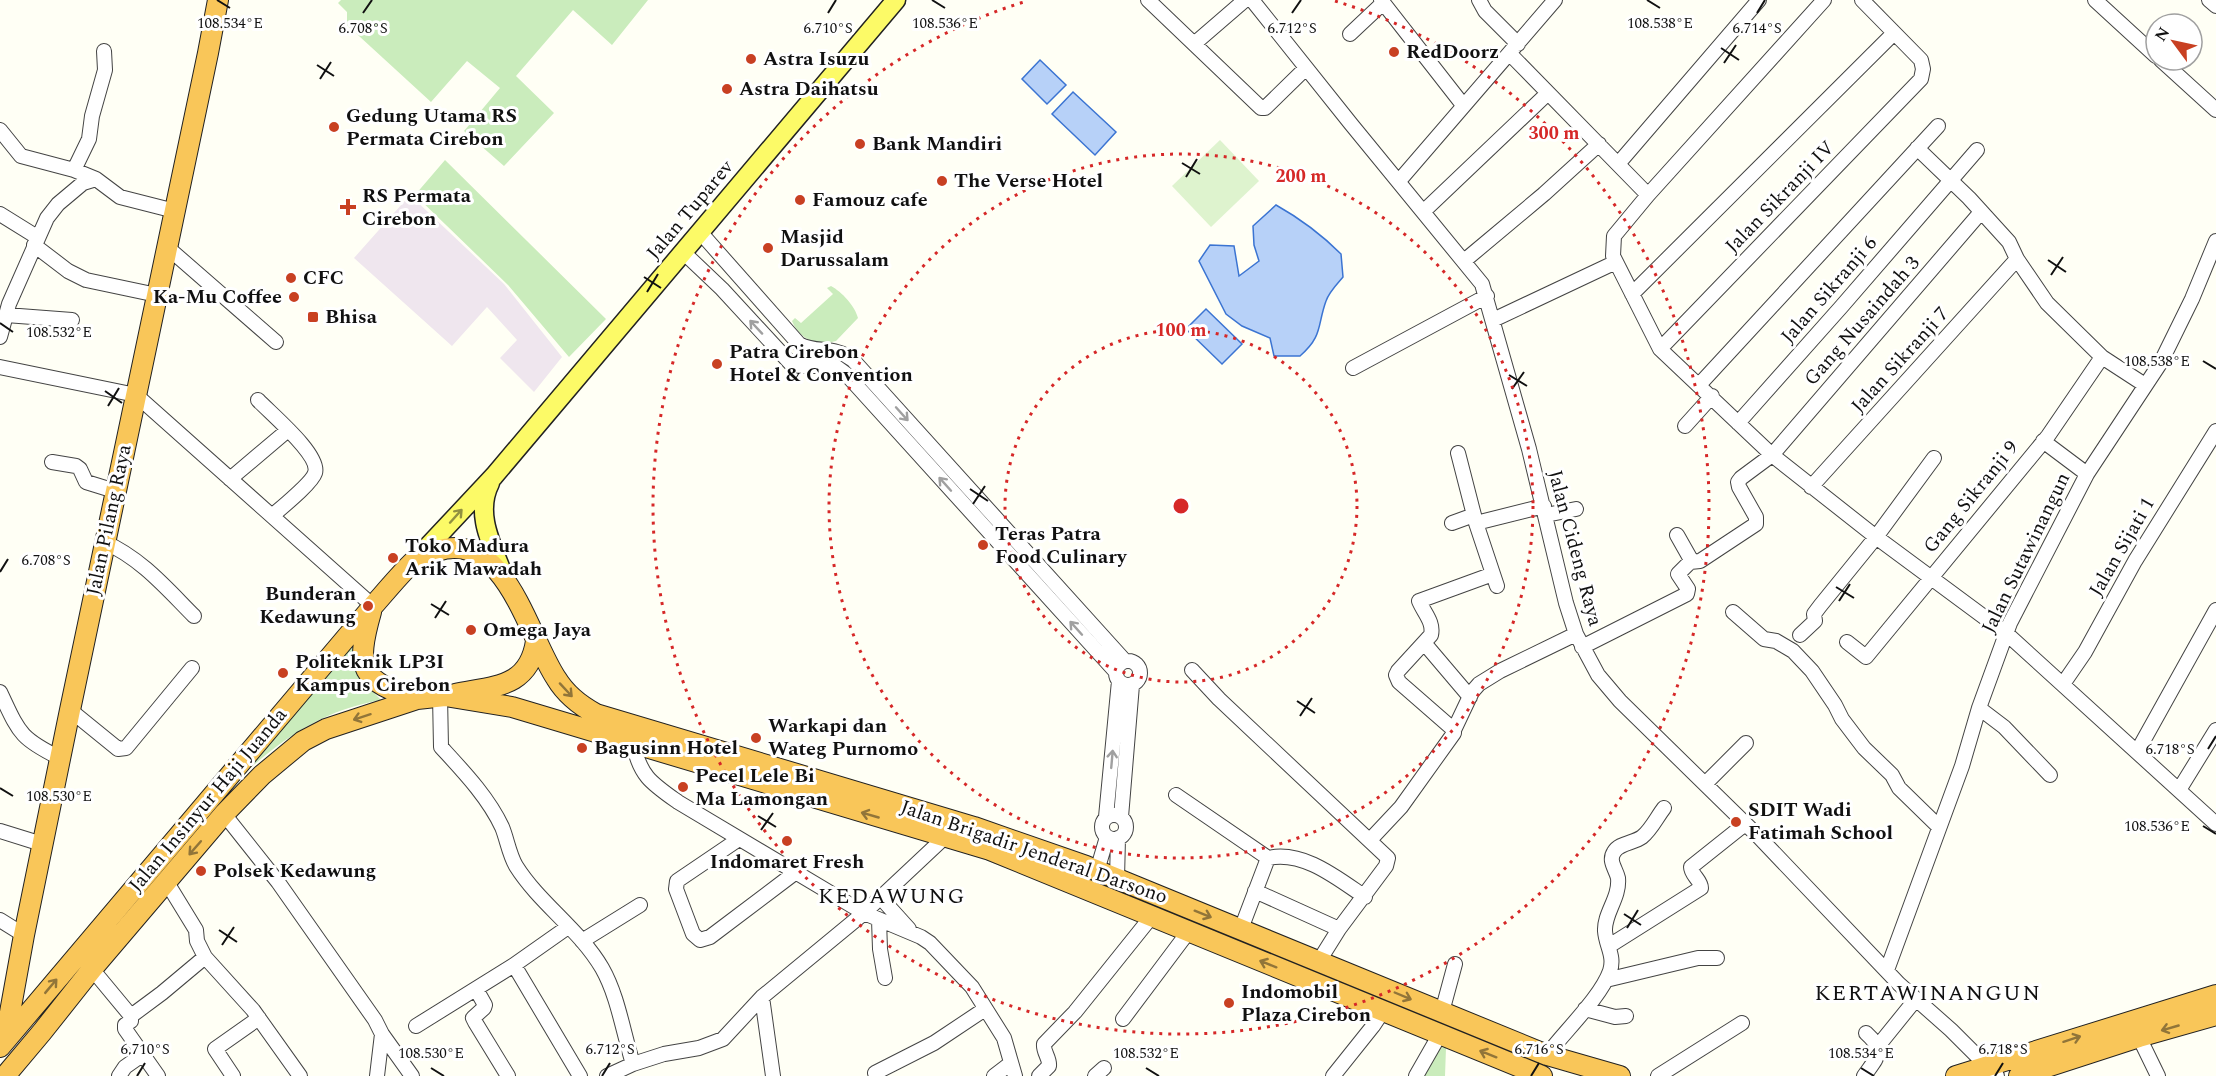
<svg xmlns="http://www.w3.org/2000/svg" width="2216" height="1076" font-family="Spectral,serif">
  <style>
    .industrial { fill: #efe6ee }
    .green { fill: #caecbc }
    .pitch { fill: #def3ce }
    .water { fill: #b7d1f8; stroke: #3b74d2; stroke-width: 1.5 }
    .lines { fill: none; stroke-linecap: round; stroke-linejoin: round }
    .minor-casing { stroke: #444; stroke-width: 16 }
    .major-casing { stroke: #222; stroke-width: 21 }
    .highway-casing { stroke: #222; stroke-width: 22 }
    .minor { stroke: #fff; stroke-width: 14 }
    .major { stroke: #fcfa67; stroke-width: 18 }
    .highway { stroke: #f9c659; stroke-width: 20 }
    .oneway { stroke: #a0a0a0 }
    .oneway2 { stroke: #929140 }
    .oneway3 { stroke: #917539 }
    .ticks { fill: none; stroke: #111; stroke-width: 2 }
    .ring { fill: none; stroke: #d62828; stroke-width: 3; stroke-dasharray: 3 6 }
    .poi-dot { fill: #c84022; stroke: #fff; stroke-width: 2 }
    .labels { text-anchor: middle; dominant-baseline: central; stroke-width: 6; stroke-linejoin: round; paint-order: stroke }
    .poi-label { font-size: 20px; font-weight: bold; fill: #111; stroke: #fff; text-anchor: start }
    .street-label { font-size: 20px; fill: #111; stroke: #fff }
    .quarter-label { font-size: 22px; letter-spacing: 1.5px; fill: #111; stroke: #fff }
    .ticks-label { font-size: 15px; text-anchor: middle; fill: #111; stroke: #fff; stroke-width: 6; stroke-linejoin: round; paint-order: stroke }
    .centre { fill: #d62828; stroke: #fff; stroke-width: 3 }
    .ring-label { font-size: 18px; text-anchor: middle; font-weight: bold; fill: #d62828; stroke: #fff; stroke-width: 6; stroke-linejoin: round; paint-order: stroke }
  </style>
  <rect width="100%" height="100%" fill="#fffff5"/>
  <path class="industrial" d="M410,195L504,284L562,357L534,392L500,358L517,340L487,307L452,346L354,258Z"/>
  <path class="green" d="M341,0H648L612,45L573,10L516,76L554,113L504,166L464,131L500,88L467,61L431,102L347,25V12L338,3Z
    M445,160L606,319L569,357L508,285L415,195Z
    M831,286C842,292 855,306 858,318L836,341C817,347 799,339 792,321L795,318L801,323L833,294L827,288Z
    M356,641L365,683L381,700C321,711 285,737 240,777Z
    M1437,1046L1446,1048L1445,1076H1419Z"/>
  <path class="pitch" d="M1220,140L1259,181L1211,227L1172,186Z"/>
  <path class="water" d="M1040,60L1066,85L1047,104L1022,79Z
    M1073,92L1116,132L1095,155L1052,114Z
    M1276,205C1301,219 1321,234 1341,254L1343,277C1337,284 1329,292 1326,301C1317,326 1323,336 1300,356H1274L1270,338L1242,326L1226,314L1199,261L1210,245L1234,246L1239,276L1259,261L1254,245L1253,226Z
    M1206,309L1242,344L1222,364L1186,329Z"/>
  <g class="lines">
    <defs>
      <path id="minor" d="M1148,0L1261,108H1265L1306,68
        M1252,0L1351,124L1482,284L1529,449L1566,603L1576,634L1598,675L1620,701L1758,836L1899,984L1951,1030L1997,1076
        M1381,0L1463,105
        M1479,0L1485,11L1518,44
        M1824,0L1648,195L1614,236L1613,256L1660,349L1772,455L1876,537L2007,634L2216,824
        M2095,0L2156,56
        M2209,0L2216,6
        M1350,34L1383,3
        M1194,44L1245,0
        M1510,54L1648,195
        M2161,60L2216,110
        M0,130L21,156L74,170L96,179L120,197L175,211
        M1917,148L1969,198L2009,242L2017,259L2047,303L2102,357L2145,385
        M1618,164L1759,0
        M74,170L89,139L92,116L105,70L104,51
        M1399,181L1555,0
        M1424,211L1548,93
        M0,214L37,237
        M700,232L799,344C817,354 834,345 853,360L1125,661
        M34,245L68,271L86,280L157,295
        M167,247L276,342
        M683,252L722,289L793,366H835L846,374L1116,672
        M1464,261L1544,194L1599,144
        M1632,294L1894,33
        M6,315L72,320
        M1493,320L1616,262
        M0,337L9,304L47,218L58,204L83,183L96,179
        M1660,349L1921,79L1923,69L1921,60L1862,0
        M0,367L136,395L373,606
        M1353,368L1487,296
        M1699,385L1938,126
        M258,400C270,413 321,455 315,473C312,483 281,508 272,516
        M1738,423L1842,306L1977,150
        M1685,426L1712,396
        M2043,441L2087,474
        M1458,453L1476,523L1497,586
        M52,462L76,466L80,469L86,482L115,491
        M230,479L288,430
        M1811,487L2017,259
        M1546,515L1576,509
        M1452,523L1474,515
        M1476,523L1544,506
        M104,542C141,558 167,589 194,616
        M1690,562L1700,561L1756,524V517L1739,487L1738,482L1741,478L1772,455L1981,212
        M1733,612L1764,639L1776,641L1793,651L1812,671L1835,705L1842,719L1864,748L1892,775L1899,788L1939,827
        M1800,635L1815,621L1814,614L1820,606L1876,537L1934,458
        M1847,642L1866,657L2048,436L2102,357
        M1425,644L1470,697
        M1582,647L1687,594L1688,589L1678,574L1690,562V558L1677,535
        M1116 673a12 12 0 1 1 24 0a12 12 0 1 1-24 0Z
        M1192,670L1219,699L1388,858L1386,866L1339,929L1319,961
        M2063,684L2085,652L2135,561L2216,431
        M0,692C19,732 19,738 60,758
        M440,696L441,747C463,771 488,797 502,827C507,839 509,854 516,866C540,904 579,929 602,968C618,996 623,1032 633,1064
        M1979,708L2004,727L2050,775
        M70,710L118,749L126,748L192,668
        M1454,730L1472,692L1479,684L1500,671L1576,634
        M633,743C640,776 651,783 678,802L864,913L921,937L930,943L972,987L1004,1038L1015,1076
        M2137,752L2216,610
        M1705,784L1746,743
        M2179,790L2216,730
        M1176,795L1268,858C1303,850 1337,878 1365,897
        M224,814L278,882L375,1020L382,1034L412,1076
        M1102 827a12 12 0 1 1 24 0a12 12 0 1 1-24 0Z
        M1106,817L1119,681
        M1121,817L1132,685
        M0,831L42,844
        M739,839L677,881L676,889L693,934L700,940L710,937L796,872
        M1370,840L1401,807L1454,733V730L1399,682L1396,675L1398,671L1431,635C1434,622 1424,613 1419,601L1493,574
        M1097,871L1107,837
        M1117,879L1118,838
        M166,881L196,930L197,941L205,957L253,1010L300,1076
        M1255,891L1339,929
        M881,898L909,929
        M0,920L24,935
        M879,920L880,949L885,978
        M1241,929L1268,858
        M582,941L640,905
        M1609,946L1701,888C1701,880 1691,875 1691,867L1745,824
        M514,965L568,927
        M92,969L131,1016V1021L125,1025V1029L158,1076
        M1887,970L1962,766L1979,708L2010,623L2087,474L2161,362L2192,299L2216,241
        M1606,980L1698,958H1717
        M476,989L485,1005L484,1008L473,1018L475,1022L508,1076
        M762,997L773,1076
        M1585,1009L1615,1017L1626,1016
        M1442,1012L1455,964
        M131,1016L162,993L205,957
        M1123,1019L1189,931
        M416,1026L514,965L580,1076
        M2139,1037L2158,1076
        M1878,1046L1916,999
        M1547,1055C1564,1032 1601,997 1610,971C1615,956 1606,946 1605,931C1604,913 1620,898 1618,878C1616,869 1608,861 1614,852C1619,843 1634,843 1642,837C1651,830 1657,817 1664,808
        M875,1073L934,1043L985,1009
        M119,1076L125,1067L142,1055
        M233,1076L215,1049L259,1018
        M377,1076L382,1034
        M607,1076L633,1064L664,1054L699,1048L723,1039L762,997L864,913L945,837
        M994,1076L1011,1063
        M1039,1076L1049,1066C1050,1058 1043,1052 1044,1044L1075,1012L1152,916
        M1095,1076L1104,1068
        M1333,1076L1373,1026L1383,1011
        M1416,1076L1440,1034
        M1658,1076L1742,1023
        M1864,1076C1878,1056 1886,1051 1866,1033"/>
      <path id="major" d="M490,483C474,514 493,547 504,577
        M419,556L494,476L896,0"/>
      <path id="highway" d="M371,612C355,669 360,681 417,699
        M455,694C494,686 529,688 536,641
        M5,1040L24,935L70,710L208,53L218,0
        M0,1047L373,606C383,595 409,563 420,556C424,553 432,552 437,551C505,529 528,636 556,678C565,693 581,706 596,714L974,827L1086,866L1547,1055L1620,1076
        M5,1076L42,1032L92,969L224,814L262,775L303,741L326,729L417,699L445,696L512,707L990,850L1542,1076
        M1956,1076L2216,995
        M2019,1076L2139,1037L2216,1015"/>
    </defs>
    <use href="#minor" class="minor-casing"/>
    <use href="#major" class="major-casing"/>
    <use href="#highway" class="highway-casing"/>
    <use href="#minor" class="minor"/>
    <use href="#major" class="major"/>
    <use href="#highway" class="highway"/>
  </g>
  <defs><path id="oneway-shaft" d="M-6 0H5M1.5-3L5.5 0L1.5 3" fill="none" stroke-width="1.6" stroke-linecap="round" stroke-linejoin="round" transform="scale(1.5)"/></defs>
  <g class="oneway">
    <use href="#oneway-shaft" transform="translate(756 327) rotate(-133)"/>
    <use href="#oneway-shaft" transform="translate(902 414) rotate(48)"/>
    <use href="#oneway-shaft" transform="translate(945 484) rotate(-132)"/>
    <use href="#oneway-shaft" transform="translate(1076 628) rotate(-132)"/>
    <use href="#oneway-shaft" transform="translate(1112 759) rotate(-85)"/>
  </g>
  <use class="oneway2" href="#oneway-shaft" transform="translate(456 516) rotate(-48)"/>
  <g class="oneway3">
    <use href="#oneway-shaft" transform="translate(566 690) rotate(47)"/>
    <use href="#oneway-shaft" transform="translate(362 717) rotate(162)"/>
    <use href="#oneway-shaft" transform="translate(870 815) rotate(-164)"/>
    <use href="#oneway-shaft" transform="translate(195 848) rotate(131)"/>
    <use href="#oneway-shaft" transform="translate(1203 914) rotate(22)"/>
    <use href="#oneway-shaft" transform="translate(1268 964) rotate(-158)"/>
    <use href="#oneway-shaft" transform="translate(51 986) rotate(-50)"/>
    <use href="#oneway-shaft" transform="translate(1403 996) rotate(23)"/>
    <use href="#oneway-shaft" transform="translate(2170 1028) rotate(164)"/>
    <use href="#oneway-shaft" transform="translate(2072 1039) rotate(-18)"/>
    <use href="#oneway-shaft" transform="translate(1488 1054) rotate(-158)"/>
  </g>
  <path class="ticks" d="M217,0L230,8M932,0L945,8M1647,0L1660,8M363,13L372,0M828,13L836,0M1292,13L1301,0M1757,13L1765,0M1721,48L1739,60M1724,63L1736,45M317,65L334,76M320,79L331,62M1182,163L1200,174M1186,177L1197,159M2048,260L2066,272M2051,275L2063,257M644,277L661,288M647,292L658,274M0,323L13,332M2203,361L2216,369M1509,375L1527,386M1512,389L1524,372M105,391L122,403M108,406L119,388M970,489L988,501M973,504L985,486M0,572L8,559M1836,587L1854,598M1839,601L1850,584M431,604L449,615M435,618L446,601M1297,701L1315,713M1300,716L1312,698M2208,749L2216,736M0,788L13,796M758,816L776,827M2203,826L2216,834M761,830L773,813M1624,914L1641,925M1627,928L1638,910M219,930L237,942M222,945L234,927M431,1068L444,1076M1146,1068L1159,1076M1861,1068L1874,1076M137,1076L145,1063M602,1076L610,1063M1531,1076L1539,1063M1995,1076L2003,1063"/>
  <g class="ring">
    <circle cx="1181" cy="506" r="176"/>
    <circle cx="1181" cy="506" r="352"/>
    <path d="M1335 1A528 528 0 1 1 1027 1"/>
  </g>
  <g class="poi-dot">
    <circle cx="1394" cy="52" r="6"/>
    <circle cx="751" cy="59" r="6"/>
    <circle cx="727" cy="89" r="6"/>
    <circle cx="334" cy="127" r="6"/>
    <circle cx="860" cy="144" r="6"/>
    <circle cx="942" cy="181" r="6"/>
    <circle cx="800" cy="200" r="6"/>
    <path d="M345 198h6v6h6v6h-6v6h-6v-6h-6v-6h6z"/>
    <circle cx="768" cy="248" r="6"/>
    <circle cx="291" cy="278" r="6"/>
    <circle cx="294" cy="297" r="6"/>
    <rect x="307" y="311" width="12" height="12" rx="3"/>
    <circle cx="717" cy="364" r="6"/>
    <circle cx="983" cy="545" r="6"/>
    <circle cx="393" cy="558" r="6"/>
    <circle cx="368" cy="606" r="6"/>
    <circle cx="471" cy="630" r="6"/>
    <circle cx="283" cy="673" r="6"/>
    <circle cx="756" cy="738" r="6"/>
    <circle cx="582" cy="748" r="6"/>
    <circle cx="683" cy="787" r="6"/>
    <circle cx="1736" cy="822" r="6"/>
    <circle cx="787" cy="841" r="6"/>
    <circle cx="201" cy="871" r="6"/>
    <circle cx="1229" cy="1003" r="6"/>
  </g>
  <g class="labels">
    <g class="poi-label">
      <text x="1406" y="52">RedDoorz</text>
      <text x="763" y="59">Astra Isuzu</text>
      <text x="739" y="89">Astra Daihatsu</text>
      <text x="346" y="116">Gedung Utama RS<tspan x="346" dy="23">Permata Cirebon</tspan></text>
      <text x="872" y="144">Bank Mandiri</text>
      <text x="954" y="181">The Verse Hotel</text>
      <text x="362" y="196">RS Permata<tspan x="362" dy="23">Cirebon</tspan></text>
      <text x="812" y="200">Famouz cafe</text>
      <text x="780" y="237">Masjid<tspan x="780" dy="23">Darussalam</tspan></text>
      <text x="303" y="278">CFC</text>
      <text x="282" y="297" text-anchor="end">Ka-Mu Coffee</text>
      <text x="325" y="317">Bhisa</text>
      <text x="729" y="352">Patra Cirebon<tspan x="729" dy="23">Hotel &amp; Convention</tspan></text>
      <text x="995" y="534">Teras Patra<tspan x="995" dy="23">Food Culinary</tspan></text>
      <text x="405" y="546">Toko Madura<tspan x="405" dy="23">Arik Mawadah</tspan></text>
      <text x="356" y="594" text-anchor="end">Bunderan<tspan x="356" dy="23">Kedawung</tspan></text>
      <text x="483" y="630">Omega Jaya</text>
      <text x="295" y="662">Politeknik LP3I<tspan x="295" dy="23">Kampus Cirebon</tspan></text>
      <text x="768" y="726">Warkapi dan<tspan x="768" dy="23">Wateg Purnomo</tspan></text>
      <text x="594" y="748">Bagusinn Hotel</text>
      <text x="695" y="776">Pecel Lele Bi<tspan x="695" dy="23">Ma Lamongan</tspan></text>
      <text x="1748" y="810">SDIT Wadi<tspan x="1748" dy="23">Fatimah School</tspan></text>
      <text x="787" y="862" text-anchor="middle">Indomaret Fresh</text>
      <text x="213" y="871">Polsek Kedawung</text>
      <text x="1241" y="992">Indomobil<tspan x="1241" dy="23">Plaza Cirebon</tspan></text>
    </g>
    <g class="street-label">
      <text transform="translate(1780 197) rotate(-46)">Jalan Sikranji IV</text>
      <text transform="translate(690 210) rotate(-50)">Jalan Tuparev</text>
      <text transform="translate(1829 290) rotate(-49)">Jalan Sikranji 6</text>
      <text transform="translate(1862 321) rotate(-49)">Gang Nusaindah 3</text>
      <text transform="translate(1900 360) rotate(-48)">Jalan Sikranji 7</text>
      <text transform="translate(1971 497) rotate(-51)">Gang Sikranji 9</text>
      <text transform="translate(109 520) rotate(-78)">Jalan Pilang Raya</text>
      <text transform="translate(2122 547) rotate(-60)">Jalan Sijati 1</text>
      <text transform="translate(1575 548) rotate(75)">Jalan Cideng Raya</text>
      <text transform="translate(2026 553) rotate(-64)">Jalan Sutawinangun</text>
      <text transform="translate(208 800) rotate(-50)">Jalan Insinyur Haji Juanda</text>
      <text transform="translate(1034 852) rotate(19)">Jalan Brigadir Jenderal Darsono</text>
    </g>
    <g class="quarter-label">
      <text x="892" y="896">KEDAWUNG</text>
      <text x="1928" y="993">KERTAWINANGUN</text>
    </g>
  </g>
  <g class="ticks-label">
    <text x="1660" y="28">108.538°E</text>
    <text x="230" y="28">108.534°E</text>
    <text x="945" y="28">108.536°E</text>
    <text x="363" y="33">6.708°S</text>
    <text x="828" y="33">6.710°S</text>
    <text x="1292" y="33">6.712°S</text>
    <text x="1757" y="33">6.714°S</text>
    <text x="59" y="337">108.532°E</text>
    <text x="2157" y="366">108.538°E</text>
    <text x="46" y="565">6.708°S</text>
    <text x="2170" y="754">6.718°S</text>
    <text x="59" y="801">108.530°E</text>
    <text x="2157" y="831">108.536°E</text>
    <text x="145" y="1054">6.710°S</text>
    <text x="610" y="1054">6.712°S</text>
    <text x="1539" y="1054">6.716°S</text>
    <text x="2003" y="1054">6.718°S</text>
    <text x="431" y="1058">108.530°E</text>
    <text x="1146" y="1058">108.532°E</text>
    <text x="1861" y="1058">108.534°E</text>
  </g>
  <circle cx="1181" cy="506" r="9" class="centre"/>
  <g class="ring-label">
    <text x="1554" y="139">300 m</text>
    <text x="1301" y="182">200 m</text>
    <text x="1181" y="336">100 m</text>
  </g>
  <g transform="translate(2174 42) rotate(303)"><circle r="28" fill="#ffffff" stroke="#a0a0a0" stroke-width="1.5"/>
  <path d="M0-4.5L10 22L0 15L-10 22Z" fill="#c84022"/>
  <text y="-9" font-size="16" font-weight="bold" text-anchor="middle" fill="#111111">N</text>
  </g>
</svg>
